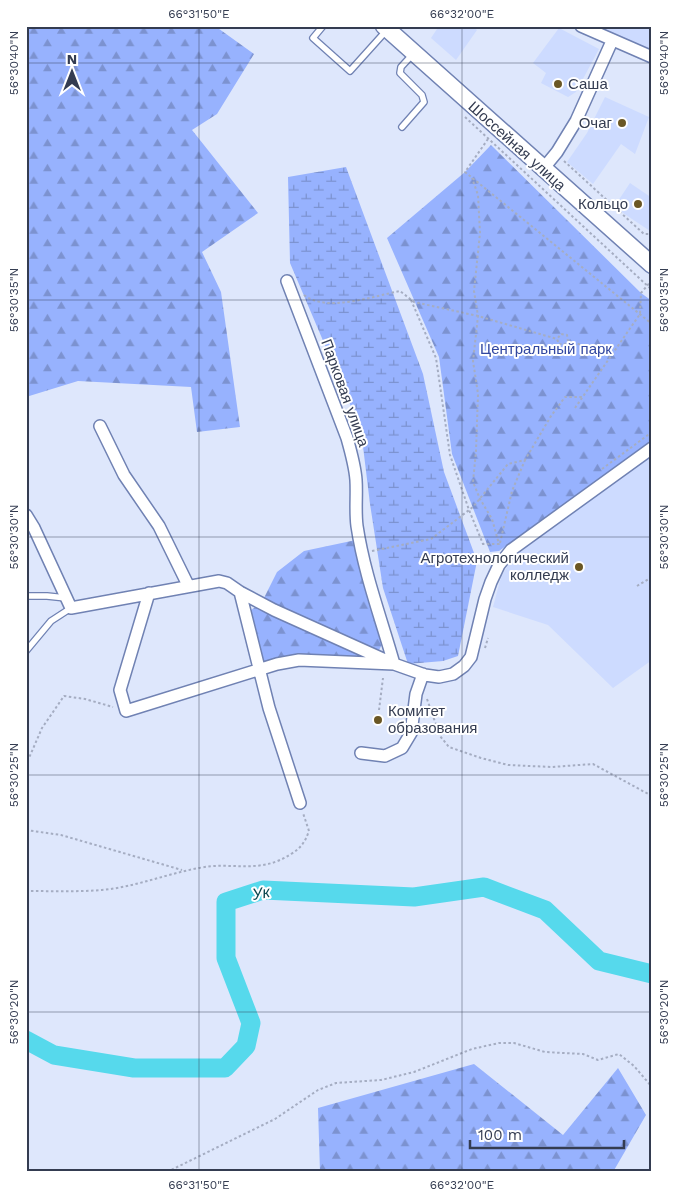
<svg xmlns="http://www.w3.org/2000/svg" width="678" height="1198" font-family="'Work Sans',sans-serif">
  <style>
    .built { fill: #cddbff }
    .forest { fill: url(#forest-firs) }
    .wetland { fill: url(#wetland-marsh) }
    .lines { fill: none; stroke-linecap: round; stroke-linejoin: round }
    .river { stroke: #56d9ec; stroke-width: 19 }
    .lane-casing { stroke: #7082b3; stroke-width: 8 }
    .street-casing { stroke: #7082b3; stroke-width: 14 }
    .secondary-casing { stroke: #7082b3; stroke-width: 19 }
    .path { stroke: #a5adc2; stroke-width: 2; stroke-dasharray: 2.5 2.5; stroke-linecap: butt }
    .lane { stroke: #fff; stroke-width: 5.5 }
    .street { stroke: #fff; stroke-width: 11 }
    .secondary { stroke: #fff; stroke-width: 16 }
    .ticks { fill: none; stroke: #343c51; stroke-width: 1; stroke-opacity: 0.45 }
    .poi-dot { fill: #6a5725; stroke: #fff; stroke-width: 2 }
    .labels { text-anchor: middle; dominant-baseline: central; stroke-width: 4; stroke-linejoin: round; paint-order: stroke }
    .poi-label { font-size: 15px; fill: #343c51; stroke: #fff; text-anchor: end }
    .street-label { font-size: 15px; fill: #343c51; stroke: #fff }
    .park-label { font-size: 15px; fill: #3147a0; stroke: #fff }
    .water-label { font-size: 16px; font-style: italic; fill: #09464e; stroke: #fff }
    .neatline { fill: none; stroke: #343c51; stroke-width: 2 }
    .ticks-label { font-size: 12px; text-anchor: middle; fill: #343c51 }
  </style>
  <defs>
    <pattern id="forest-firs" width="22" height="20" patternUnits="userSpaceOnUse" patternTransform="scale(1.25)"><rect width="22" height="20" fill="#97b2fe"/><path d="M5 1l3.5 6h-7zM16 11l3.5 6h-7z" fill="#7c92d0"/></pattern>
    <pattern id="wetland-marsh" width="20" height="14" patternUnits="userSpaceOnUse" patternTransform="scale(1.25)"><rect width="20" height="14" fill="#97b2fe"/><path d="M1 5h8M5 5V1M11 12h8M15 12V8" fill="none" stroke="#7c92d0"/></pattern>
  </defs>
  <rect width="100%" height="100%" fill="#dee7fc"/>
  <path class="built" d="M439,26H472L477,30L456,60L431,38Z
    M589,26H652V53Z
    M559,28L599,49L576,92L568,97L541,83L546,73L533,63Z
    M605,97L649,117L635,154L621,144L593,184L567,162L587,133Z
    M630,183L652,198V229L650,231L614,207Z
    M652,454V660L613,688L548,625L493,607L501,577L513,557Z"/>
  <path class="forest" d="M26,26H215L254,54L217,114L192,130L258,213L202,252L221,292L240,427L197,432L191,387L78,381L26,397Z
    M491,145L641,293L652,301V443L499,551L490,552L452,454L439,357L387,238L465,172Z
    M356,540L385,639L379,650L311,623L263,600L277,572L304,551Z
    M257,606L372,658L261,666L248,612Z
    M474,1064L563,1135L618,1068L646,1115L613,1172H320L318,1108Z"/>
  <path class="wetland" d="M346,167L423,374L444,472L477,561L458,656L443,661L408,664L383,588L370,504L361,430L290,263L288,177Z"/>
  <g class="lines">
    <path class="river" d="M26,1040L54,1055L134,1068H225L246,1046L251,1023L226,958V902L263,890L414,897L484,887L545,910L599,961L652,974"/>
    <defs>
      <path id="lane" d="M323,26L313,38L350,71L386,31
        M402,127L424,102L422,95L400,73L401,67L413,54
        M26,596H47L66,598
        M26,651L51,621L71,608"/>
      <path id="street" d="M581,26L652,57
        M543,169L557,152L576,121L612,41
        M100,426L124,475L159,526L188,585
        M26,515L34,528L71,608L219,581L227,583L240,592L274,610L394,664L425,675L439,677L453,674L464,666L471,657L485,599L491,582L499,565L511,550L652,448
        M240,592L269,708L300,803
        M149,593L120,690L126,711L277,664L299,660L394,664C381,618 364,573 357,526C355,511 357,495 356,480C355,466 351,452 347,438L287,281
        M361,753L385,756L402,748L411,733L416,694L423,674"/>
      <path id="secondary" d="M384,26L652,265"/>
    </defs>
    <use href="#lane" class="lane-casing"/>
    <use href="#street" class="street-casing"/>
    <use href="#secondary" class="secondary-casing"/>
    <path class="path" d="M465,117L652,290
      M488,139L465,172L652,324
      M564,161L644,234H652
      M304,295C327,313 373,296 400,291L414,302L478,316L557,339L559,344L564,345L568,341L567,335L561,334L557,339
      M411,300L436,358L450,455L469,510L483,544H499L492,519L480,499L473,482L476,451L478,394L473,361L478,316L474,291L480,233L478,195L472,178
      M568,341L612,354
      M575,408L640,314L641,293L652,280
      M602,469L652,432
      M500,543L512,491L525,460
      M372,551L431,539L473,507L508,464L525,460L551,416L565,397H582
      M637,586L652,577
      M485,648L488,638
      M427,699L440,736L449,747L481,758L508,765L552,767L593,764L652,796
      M379,710L383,678
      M26,760L29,758L42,728L64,696L85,699L113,707
      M26,830L61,835L182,870
      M26,891C51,891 77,892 102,890C135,887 166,874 199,868C232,861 259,875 291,854C301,848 305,842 309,831L303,813
      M167,1172L275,1119L318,1090L336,1083L381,1080L414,1072L472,1049L499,1043H514L545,1052L583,1054L598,1060L619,1054L634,1066L652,1087"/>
    <use href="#lane" class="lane"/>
    <use href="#street" class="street"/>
    <use href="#secondary" class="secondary"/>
  </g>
  <path class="ticks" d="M199,26V1172M462,26V1172M26,63H652M26,300H652M26,537H652M26,775H652M26,1012H652"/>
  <g class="poi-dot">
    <circle cx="558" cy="84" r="5"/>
    <circle cx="622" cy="123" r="5"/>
    <circle cx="638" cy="204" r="5"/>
    <circle cx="579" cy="567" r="5"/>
    <circle cx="378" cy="720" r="5"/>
  </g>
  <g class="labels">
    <g class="poi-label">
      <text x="568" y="84" text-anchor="start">Саша</text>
      <text x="612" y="123">Очаг</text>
      <text x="628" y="204">Кольцо</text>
      <text x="569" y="558">Агротехнологический<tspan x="569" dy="17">колледж</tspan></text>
      <text x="388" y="711" text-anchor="start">Комитет<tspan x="388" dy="17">образования</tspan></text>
    </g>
    <g class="street-label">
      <text transform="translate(517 146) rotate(42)">Шоссейная улица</text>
      <text transform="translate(345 393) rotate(70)">Парковая улица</text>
    </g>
    <g class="park-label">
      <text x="546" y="349">Центральный парк</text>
    </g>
    <g class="water-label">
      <text transform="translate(261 893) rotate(-10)">Ук</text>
    </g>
  </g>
  <rect width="678" height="1198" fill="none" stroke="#ffffff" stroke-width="55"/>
  <g transform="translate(72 72)" stroke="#ffffff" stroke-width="4" paint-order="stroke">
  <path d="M0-4L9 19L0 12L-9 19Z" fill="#343c51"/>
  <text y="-8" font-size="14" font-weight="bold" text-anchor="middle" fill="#343c51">N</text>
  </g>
  <path d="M470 1140v8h154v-8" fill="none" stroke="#343c51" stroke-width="2.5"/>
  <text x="478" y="1140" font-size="15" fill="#343c51" stroke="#ffffff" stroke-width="4" paint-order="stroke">100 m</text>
  <rect x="28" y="28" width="622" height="1142" class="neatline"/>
  <g class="ticks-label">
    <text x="199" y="18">66°31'50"E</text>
    <text x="462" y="18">66°32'00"E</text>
    <text transform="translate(14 63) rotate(-90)" y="4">56°30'40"N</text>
    <text transform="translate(664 63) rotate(-90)" y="4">56°30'40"N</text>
    <text transform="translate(14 300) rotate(-90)" y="4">56°30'35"N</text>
    <text transform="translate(664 300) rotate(-90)" y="4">56°30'35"N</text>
    <text transform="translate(14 537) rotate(-90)" y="4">56°30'30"N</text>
    <text transform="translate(664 537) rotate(-90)" y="4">56°30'30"N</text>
    <text transform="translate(14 775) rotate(-90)" y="4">56°30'25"N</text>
    <text transform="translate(664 775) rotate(-90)" y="4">56°30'25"N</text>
    <text transform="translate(14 1012) rotate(-90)" y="4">56°30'20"N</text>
    <text transform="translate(664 1012) rotate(-90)" y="4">56°30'20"N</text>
    <text x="199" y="1189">66°31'50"E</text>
    <text x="462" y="1189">66°32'00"E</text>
  </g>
</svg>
